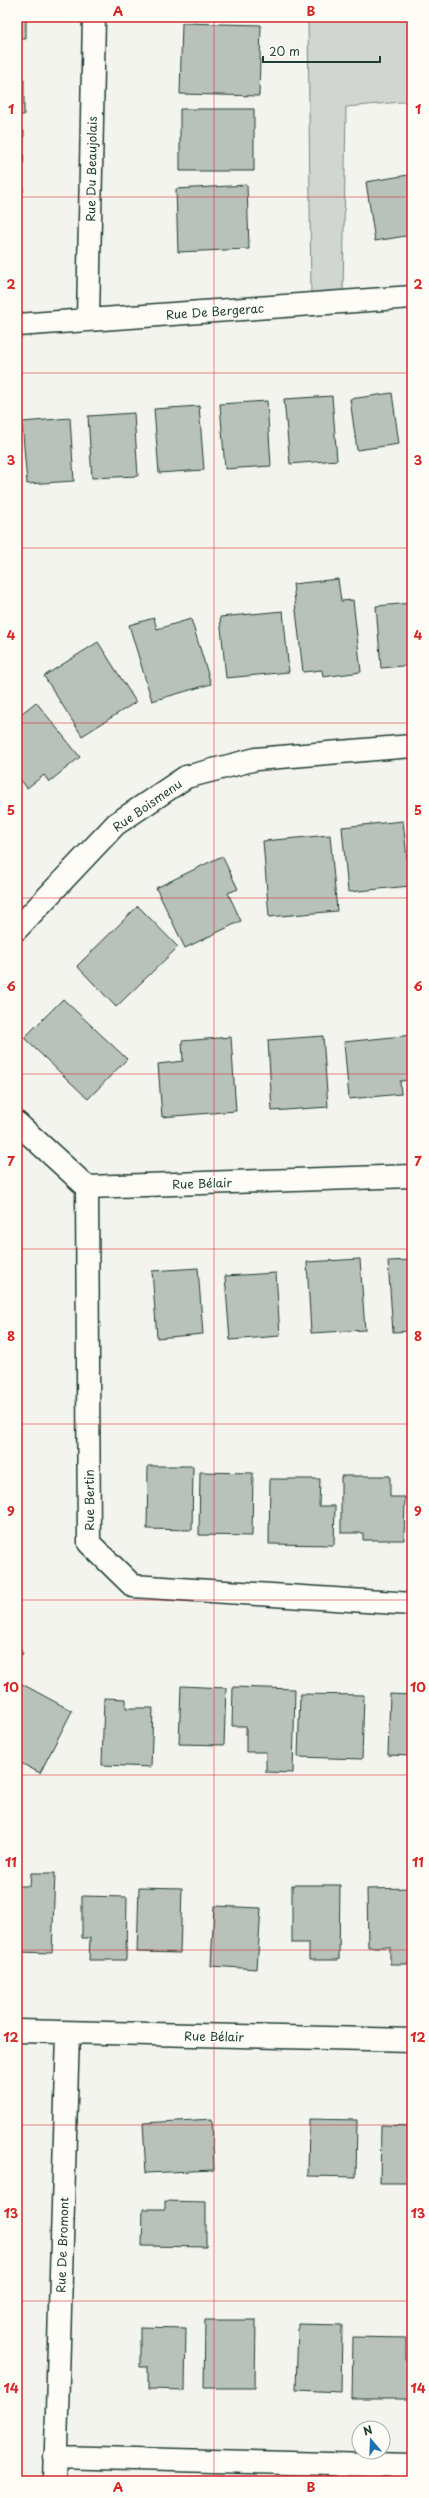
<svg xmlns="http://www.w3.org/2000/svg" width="429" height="2498" font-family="'Playpen Sans',sans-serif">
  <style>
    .green { fill: #d1d6d1; stroke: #788a82 }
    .building { fill: #b9c1bb; stroke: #1f3d34 }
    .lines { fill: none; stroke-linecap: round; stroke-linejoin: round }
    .minor-casing { stroke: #1f3d34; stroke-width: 25 }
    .minor { stroke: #fdfcf7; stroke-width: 22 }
    .grid { fill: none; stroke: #d62828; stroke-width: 1; stroke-opacity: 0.55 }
    .labels { text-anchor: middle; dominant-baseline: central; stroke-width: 3; stroke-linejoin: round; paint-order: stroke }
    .street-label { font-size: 12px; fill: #1f3d34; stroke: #fdfcf7 }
    .neatline { fill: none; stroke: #d62828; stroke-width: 1.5 }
    .grid-label { font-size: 13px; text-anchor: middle; font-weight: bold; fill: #d62828 }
  </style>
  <rect width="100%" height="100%" fill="#f4f4ef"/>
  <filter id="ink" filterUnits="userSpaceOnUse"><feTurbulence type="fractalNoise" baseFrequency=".025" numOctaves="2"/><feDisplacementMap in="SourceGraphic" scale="8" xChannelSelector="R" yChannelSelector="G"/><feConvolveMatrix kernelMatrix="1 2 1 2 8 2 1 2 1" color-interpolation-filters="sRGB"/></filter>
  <g filter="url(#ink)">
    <path class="green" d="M308,17H412V101L346,107L343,296L311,298Z"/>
    <path class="building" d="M17,17H26V39H17Z
      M182,23L261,25L259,96L180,94Z
      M17,80H24V115H17Z
      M180,109H254V171H180Z
      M17,131H24L23,192H17Z
      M408,175L412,202V235L375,241L366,182Z
      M247,185L249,249L178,252L176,189Z
      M392,393L399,444L357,450L350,399Z
      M332,396L337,460L290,464L284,399Z
      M267,401L271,466L225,469L220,404Z
      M199,406L204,470L159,473L154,409Z
      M134,413L138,476L92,478L88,416Z
      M70,418L74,481L27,484L22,422Z
      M338,579L341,601L353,600L361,672L323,677L322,670L303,672L293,584Z
      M412,603V665L381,668L376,606Z
      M283,611L289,672L226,678L220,617Z
      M154,618L157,629L191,619L211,684L152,701L129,625Z
      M98,642L136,702L82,736L44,676Z
      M36,702L80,757L49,782L44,775L27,788L17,775V717Z
      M403,821L410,886L348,892L342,827Z
      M330,835L337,911L269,917L263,841Z
      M222,856L238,889L228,893L241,921L185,948L156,888Z
      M138,906L178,947L116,1007L77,966Z
      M63,999L127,1059L88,1099L24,1038Z
      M412,1035V1080L400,1081L401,1094L349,1099L344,1042Z
      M323,1036L328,1107L272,1111L268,1040Z
      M231,1037L236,1111L162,1117L158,1064L183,1061L182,1041Z
      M360,1259L365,1330L311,1333L307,1262Z
      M412,1260V1331L393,1332L388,1261Z
      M198,1268L203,1334L157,1338L152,1271Z
      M276,1273L280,1336L230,1340L225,1276Z
      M148,1466H193L192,1530L147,1529Z
      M200,1472L253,1473L252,1536L199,1535Z
      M341,1476H390V1497H405L404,1540H363V1533H341Z
      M270,1479H320L319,1506H335L334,1545L269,1544Z
      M17,1643L23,1654L17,1657Z
      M22,1684L72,1711L40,1773L17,1761V1693Z
      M181,1686L226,1688L224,1745L179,1744Z
      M233,1687L295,1689L293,1773L266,1772V1752H246V1726H232Z
      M300,1694L364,1695L362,1759L298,1757Z
      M390,1694L412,1695V1756L388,1755Z
      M104,1698L126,1699V1708H153L151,1767L102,1765Z
      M31,1873H55L52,1953L17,1952V1886H30Z
      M292,1885H340L339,1960H309V1943H292Z
      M139,1887L182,1888L180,1953L137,1952Z
      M412,1888V1964H390V1947H368L367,1889Z
      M82,1896L127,1897L126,1960H89L90,1938H82Z
      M214,1906L261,1908L257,1969L211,1966Z
      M212,2119L214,2170L146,2173L143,2123Z
      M309,2119L357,2120L356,2177L308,2176Z
      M381,2125L412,2126V2183H380Z
      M165,2201L206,2202V2247L142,2246L143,2209H165Z
      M205,2320H256L255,2388H204Z
      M298,2324L342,2325L341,2392L296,2390Z
      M140,2327L186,2328L185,2390L148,2389V2367H140Z
      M353,2337L406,2338V2360H412V2399H352Z"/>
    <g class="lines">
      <defs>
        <path id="minor" d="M88,320L94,17
          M17,325L412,297
          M17,929L116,824L186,777L256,759L412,746
          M17,1123L87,1187L412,1176
          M87,1187L89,1543L133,1586L412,1604
          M17,2031L412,2040
          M55,2457L412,2466
          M55,2481L68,2033"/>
      </defs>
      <use href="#minor" class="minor-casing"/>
      <use href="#minor" class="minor"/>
    </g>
  </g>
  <path class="grid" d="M214,17V2481M17,197H412M17,373H412M17,548H412M17,723H412M17,898H412M17,1074H412M17,1249H412M17,1424H412M17,1600H412M17,1775H412M17,1950H412M17,2125H412M17,2301H412"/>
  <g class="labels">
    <g class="street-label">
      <text transform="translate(91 169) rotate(-89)">Rue Du Beaujolais</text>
      <text transform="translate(215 311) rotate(-4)">Rue De Bergerac</text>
      <text transform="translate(147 805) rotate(-35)">Rue Boismenu</text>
      <text transform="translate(202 1183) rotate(-2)">Rue Bélair</text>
      <text transform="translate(89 1500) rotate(-90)">Rue Bertin</text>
      <text transform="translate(214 2036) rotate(1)">Rue Bélair</text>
      <text transform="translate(62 2245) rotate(-88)">Rue De Bromont</text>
    </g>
  </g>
  <rect width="429" height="2498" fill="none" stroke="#fdfcf7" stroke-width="44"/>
  <g transform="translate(371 2440) rotate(341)"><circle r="19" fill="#fdfcf7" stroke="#a4b0a9"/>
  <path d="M0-3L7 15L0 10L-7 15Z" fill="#1f6fb2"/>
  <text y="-6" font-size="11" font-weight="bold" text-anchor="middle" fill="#1f3d34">N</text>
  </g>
  <path d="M263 56v6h117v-6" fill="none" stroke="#1f3d34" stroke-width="2"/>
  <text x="269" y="56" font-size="12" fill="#1f3d34" stroke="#fdfcf7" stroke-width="3" paint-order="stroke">20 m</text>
  <rect x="22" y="22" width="385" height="2454" class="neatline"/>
  <g class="grid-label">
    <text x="118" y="16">A</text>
    <text x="311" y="16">B</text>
    <text x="11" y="114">1</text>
    <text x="418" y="114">1</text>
    <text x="11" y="289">2</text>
    <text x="418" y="289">2</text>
    <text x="11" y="465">3</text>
    <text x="418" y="465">3</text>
    <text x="11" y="640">4</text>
    <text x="418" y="640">4</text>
    <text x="11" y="815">5</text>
    <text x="418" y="815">5</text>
    <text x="11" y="991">6</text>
    <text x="418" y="991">6</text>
    <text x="11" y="1166">7</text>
    <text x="418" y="1166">7</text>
    <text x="11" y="1341">8</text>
    <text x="418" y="1341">8</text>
    <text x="11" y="1516">9</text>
    <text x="418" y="1516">9</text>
    <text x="11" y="1692">10</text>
    <text x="418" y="1692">10</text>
    <text x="11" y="1867">11</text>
    <text x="418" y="1867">11</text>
    <text x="11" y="2042">12</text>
    <text x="418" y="2042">12</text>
    <text x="11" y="2218">13</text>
    <text x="418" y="2218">13</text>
    <text x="11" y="2393">14</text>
    <text x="418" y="2393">14</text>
    <text x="118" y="2492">A</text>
    <text x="311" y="2492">B</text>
  </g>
</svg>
